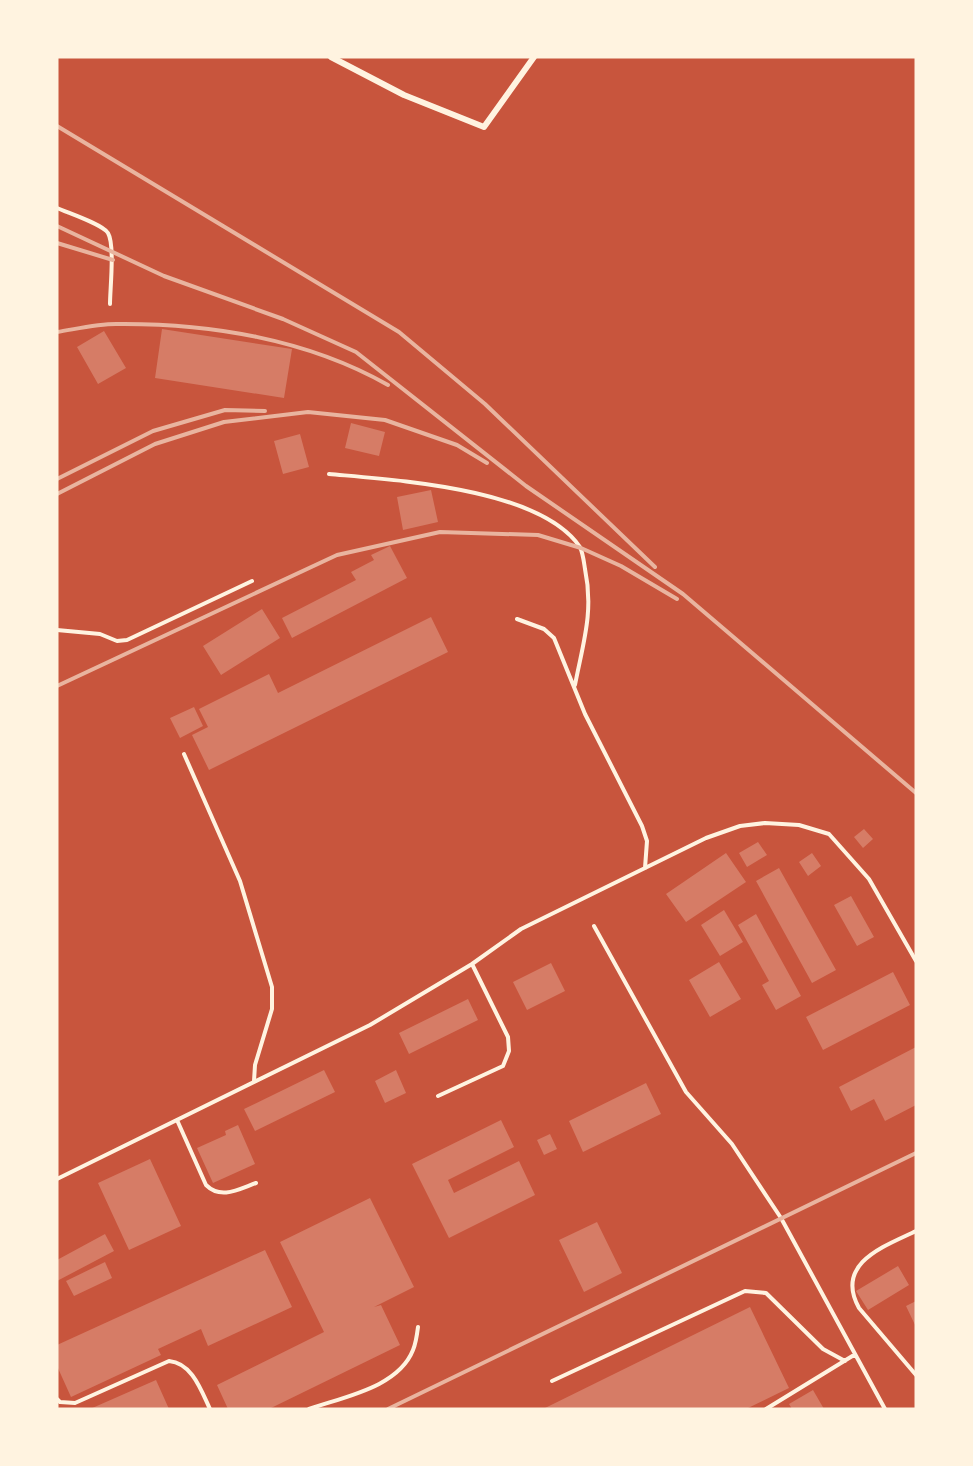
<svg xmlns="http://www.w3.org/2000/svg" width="973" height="1466" font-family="'Work Sans',sans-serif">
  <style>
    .building { fill: #d67c66 }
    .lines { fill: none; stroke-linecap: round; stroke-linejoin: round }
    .service { stroke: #fff3e0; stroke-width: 4 }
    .minor { stroke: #fff3e0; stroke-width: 6 }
    .rail { stroke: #e9b49f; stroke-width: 4 }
  </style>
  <rect width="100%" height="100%" fill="#c8553d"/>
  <path class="building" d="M162,329L292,349L284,398L155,378Z
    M104,331L126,368L98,384L77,347Z
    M351,423L385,432L379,456L345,448Z
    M300,434L309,467L283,474L274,441Z
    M431,490L438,522L403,530L397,497Z
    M390,546L407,578L292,638L282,618L356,580L351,572L374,560L371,555Z
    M262,609L280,638L221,675L203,646Z
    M431,617L448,652L209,770L192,735L208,727L199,709L269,674L278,693Z
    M194,707L203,726L180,738L170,718Z
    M864,829L873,839L863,848L854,837Z
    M758,842L767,855L747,867L739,853Z
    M726,853L746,882L686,922L666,894Z
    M812,853L821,866L808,876L799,862Z
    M779,868L836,970L812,983L756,881Z
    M851,896L874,937L857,946L834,905Z
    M724,910L743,942L720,956L701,925Z
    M756,914L801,996L776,1010L762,985L769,981L738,925Z
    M719,962L741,999L710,1017L689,980Z
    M551,963L565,991L527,1010L513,982Z
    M893,972L910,1005L823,1050L806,1017Z
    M468,999L478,1020L409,1054L399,1033Z
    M916,1047V1105L885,1121L874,1099L851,1111L839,1087Z
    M324,1070L335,1092L255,1131L244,1109Z
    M396,1070L406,1093L385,1103L375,1081Z
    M646,1083L661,1114L583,1152L569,1121Z
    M501,1120L514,1147L448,1180L454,1193L519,1161L535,1195L449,1238L412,1164Z
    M238,1125L255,1164L213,1183L197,1148L226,1135L225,1131Z
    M550,1134L557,1149L544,1155L537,1140Z
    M150,1159L181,1226L129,1250L98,1183Z
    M370,1198L414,1287L374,1307L381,1305L400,1345L269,1409H228L217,1385L324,1332L280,1242Z
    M597,1222L622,1273L584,1292L559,1240Z
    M105,1234L114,1251L57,1281V1260Z
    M265,1250L292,1307L208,1346L201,1329L158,1349L161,1355L71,1397L57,1366V1345Z
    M105,1262L112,1278L74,1296L66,1281Z
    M898,1266L909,1285L868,1310L856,1291Z
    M916,1301V1327L906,1306Z
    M750,1307L789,1388L746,1409H543Z
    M156,1380L169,1409H90Z
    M813,1390L824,1409H792L789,1404Z"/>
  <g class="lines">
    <path class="service" d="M57,208C68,213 102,224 108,233C115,245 110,289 110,304
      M329,474C395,480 540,488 580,547C583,553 584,563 585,569C594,612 583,643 575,685
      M517,619L544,629L554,638L585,714L642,826L647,841L645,868
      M57,630L100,634L117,641L127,640L252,581
      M184,754L240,881L272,987V1009L255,1065L254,1081
      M594,926L686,1092L732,1144L781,1218L885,1409
      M438,1096L503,1066L509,1051L508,1037L472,964
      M177,1120L206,1185C221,1200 239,1189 256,1183
      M57,1179L370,1025L472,964L521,929L706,838L740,826L765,823L799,825L829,834L869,879L916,961
      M916,1231C885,1246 834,1263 859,1308L916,1375
      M552,1381L745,1291L766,1293L823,1349L845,1361
      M57,1399L60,1402L75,1403L169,1361C192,1363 201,1390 210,1409
      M309,1409C342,1397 398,1388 413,1350C416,1343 417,1335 418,1327
      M766,1409L854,1355"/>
    <path class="minor" d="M331,57L404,95L484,127L534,57"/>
    <path class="rail" d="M57,126L399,332L485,404L655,567
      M57,226L164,276L283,319L356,352L526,486L683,594L916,793
      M57,243L113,260
      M57,332C76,329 97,324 116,324C209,323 307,339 388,385
      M57,479L153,431L225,410L265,411
      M57,494L155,444L224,422L308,412L385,420L457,445L487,463
      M57,686L337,555L440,532L538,535L581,548L621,566L677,599
      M388,1409L916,1153"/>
  </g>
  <rect width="973" height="1466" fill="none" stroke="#fff3e0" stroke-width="117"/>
</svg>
